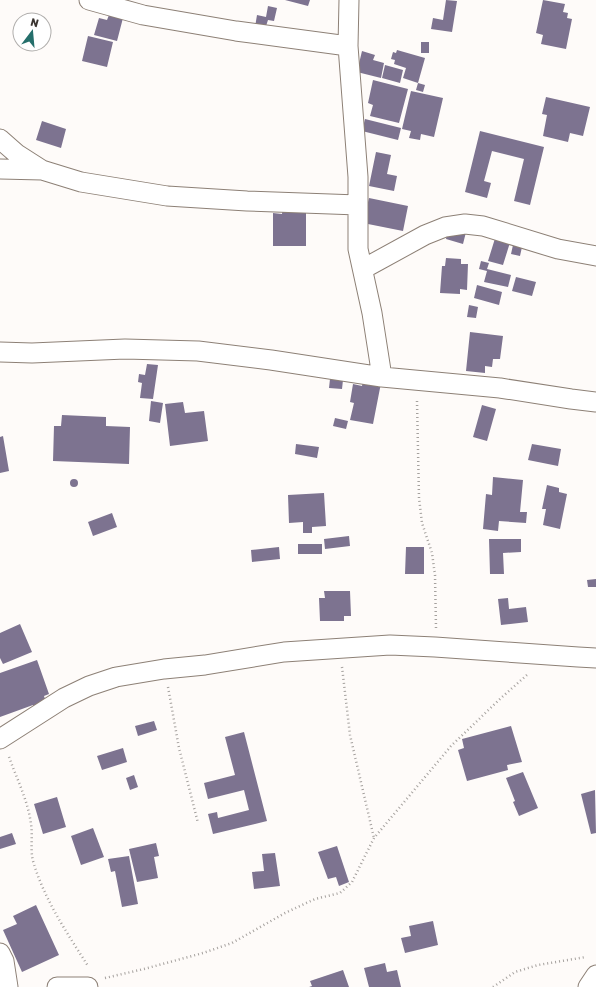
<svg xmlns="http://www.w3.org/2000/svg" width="596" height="987" font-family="Rubik,sans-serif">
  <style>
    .building { fill: #7d7390 }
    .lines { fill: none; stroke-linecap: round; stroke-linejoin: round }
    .street-casing { stroke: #8d8076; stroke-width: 21 }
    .path { stroke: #a5a19e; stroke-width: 2.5; stroke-dasharray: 1 3; stroke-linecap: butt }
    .street { stroke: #fff; stroke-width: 19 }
  </style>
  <rect width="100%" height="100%" fill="#fefbf9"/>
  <path class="building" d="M285,0H310L308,6Z
    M446,0L457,1L452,32L431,29L433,18L443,20Z
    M543,0L565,4L563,12L568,13L567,18L572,19L566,49L541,44L543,35L536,33Z
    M268,6L277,8L274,21L268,20L265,29L255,27L257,15L266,17Z
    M109,15L123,18L117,41L94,35L99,18L107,20Z
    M88,36L113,42L107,67L82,61Z
    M421,42H429V53H421Z
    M397,50L425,58L418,83L403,78L406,68L394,64L395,60L391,59L393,52L396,53Z
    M362,51L375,55L373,60L384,63L381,78L357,72Z
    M385,65L403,70L400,83L382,78Z
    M373,80L408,89L399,123L370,116L373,105L368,103Z
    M418,83L425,85L423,92L416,90Z
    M411,91L443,98L434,137L421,134L420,140L409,138L411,131L402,129Z
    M546,97L590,107L583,136L570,133L568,142L543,136L547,115L542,114Z
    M365,119L401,128L398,140L362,131Z
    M42,121L66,129L61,148L36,140Z
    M480,131L544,147L530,205L514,201L524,159L492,151L484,181L491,183L487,198L465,192Z
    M376,152L391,155L387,174L397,176L394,191L369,186Z
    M369,198L408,206L403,231L363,223Z
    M283,205H306V246H273V213L282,214Z
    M448,228L466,232L463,244L446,239Z
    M497,232L512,236L503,265L488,261Z
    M513,245L522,247L520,256L511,254Z
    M446,258L461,259V264H468L467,290L460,289V294L440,293L442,266H445Z
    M481,261L489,263L487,269L511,275L508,287L484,282L487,271L479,269Z
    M516,277L536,282L532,296L512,291Z
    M477,285L502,292L499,305L474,298Z
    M469,305L478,307L476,318L467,317Z
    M470,332L503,336L500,359H493L492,367L485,366V373L466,371Z
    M147,364L158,365L153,399L140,398L142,383L138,382L139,374L145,375Z
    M330,379L343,380L342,389L329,388Z
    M363,380L381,383L373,424L350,420L354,403L350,402L353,384L362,386Z
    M151,401L163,403L160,423L149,421Z
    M183,402L185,413L204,411L208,441L170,446L165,404Z
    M482,405L496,409L487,441L473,437Z
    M62,415L106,417V426L130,427L129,464L53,461L54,426H61Z
    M335,418L348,421L346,429L333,426Z
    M3,436L9,471L0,473V437Z
    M296,444L319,447L317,458L295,454Z
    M532,444L561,449L558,466L528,460Z
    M493,477L523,480L520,512H527L526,523L499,521L498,531L483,529L486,494L492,495Z
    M70 483a4 4 0 1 1 8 0a4 4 0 1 1-8 0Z
    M547,485L559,488V492L567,494L560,529L543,525L546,509H542Z
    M324,493L326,526L312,527V533H303V522L289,523L288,495Z
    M112,513L117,527L93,536L88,522Z
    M349,536L350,546L325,549L324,539Z
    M489,539H521V552L503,553L504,574H490Z
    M298,544H322V554H298Z
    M279,547L280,559L252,562L251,550Z
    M406,547H424V574H405Z
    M596,579V587H588L587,580Z
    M324,591H350L351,616H344V621H320L319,598H325Z
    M508,598L509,609L526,607L528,622L501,625L498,599Z
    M20,624L32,652L3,664L0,658V633Z
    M37,660L49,694L44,696L47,705L35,709L33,705L0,717V673Z
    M154,721L157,730L138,736L135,726Z
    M511,726L522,762L507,765L508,770L467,781L458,750L464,748L462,739Z
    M244,732L267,821L213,834L208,814L217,812L218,818L249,810L244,790L208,799L204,783L235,775L225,737Z
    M123,748L127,762L102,770L97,756Z
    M523,772L538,808L519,816L513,802L515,801L506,778Z
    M134,775L138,787L130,790L126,778Z
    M595,790L596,833L591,834L581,794Z
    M57,797L66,827L43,834L34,804Z
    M93,828L104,857L81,865L71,836Z
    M12,833L16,844L0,849V837Z
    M156,843L159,856L154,857L158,878L137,882L129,849Z
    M337,846L349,882L339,886L336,877L328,879L318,852Z
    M275,853L280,886L254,889L252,872L264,871L262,854Z
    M129,856L138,904L122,907L115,871L111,872L108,859Z
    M36,905L59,955L22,972L3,930L17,924L13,916Z
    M433,921L438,945L405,953L401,938L411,936L409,926Z
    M385,963L387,972L397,970L401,987H369L364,968Z
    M343,970L349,987H309L312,986L310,981Z"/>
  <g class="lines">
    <defs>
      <path id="street" d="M89,0L143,15L236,31L348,46
        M349,0L348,46L358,177V249L372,313L382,377
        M0,139L17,154L42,170L81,182L167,196L247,201L358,205
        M0,169L42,170
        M363,269L425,235L445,227L465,224L483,226L558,249L596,256
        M0,352L32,353L125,349L198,351L271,360L382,377L500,388L571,399L596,402
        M0,739L64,698L89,686L116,677L164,669L205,665L284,652L390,645L435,647L578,657L596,658
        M0,953L4,961L8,987
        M57,987H88
        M588,987L596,975"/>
    </defs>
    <use href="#street" class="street-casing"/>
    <path class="path" d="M417,401L419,498L422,523L432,553L435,575L436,628
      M342,667L350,735L374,838
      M168,687L179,748L198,823
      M9,757C17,779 28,801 31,824C33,836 30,849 33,861C44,899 67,933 88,966
      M105,978L144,969L203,953L232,943L285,913L315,899L340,893L352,882L374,838L451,746L501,698L528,674
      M493,987L515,972L538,965L586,957"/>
    <use href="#street" class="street"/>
  </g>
  <g transform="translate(32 32) rotate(16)"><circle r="19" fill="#ffffff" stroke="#b0aeac"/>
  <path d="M0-3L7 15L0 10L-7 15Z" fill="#256f6b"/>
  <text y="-6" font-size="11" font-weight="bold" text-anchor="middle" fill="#3a3430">N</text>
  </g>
</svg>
